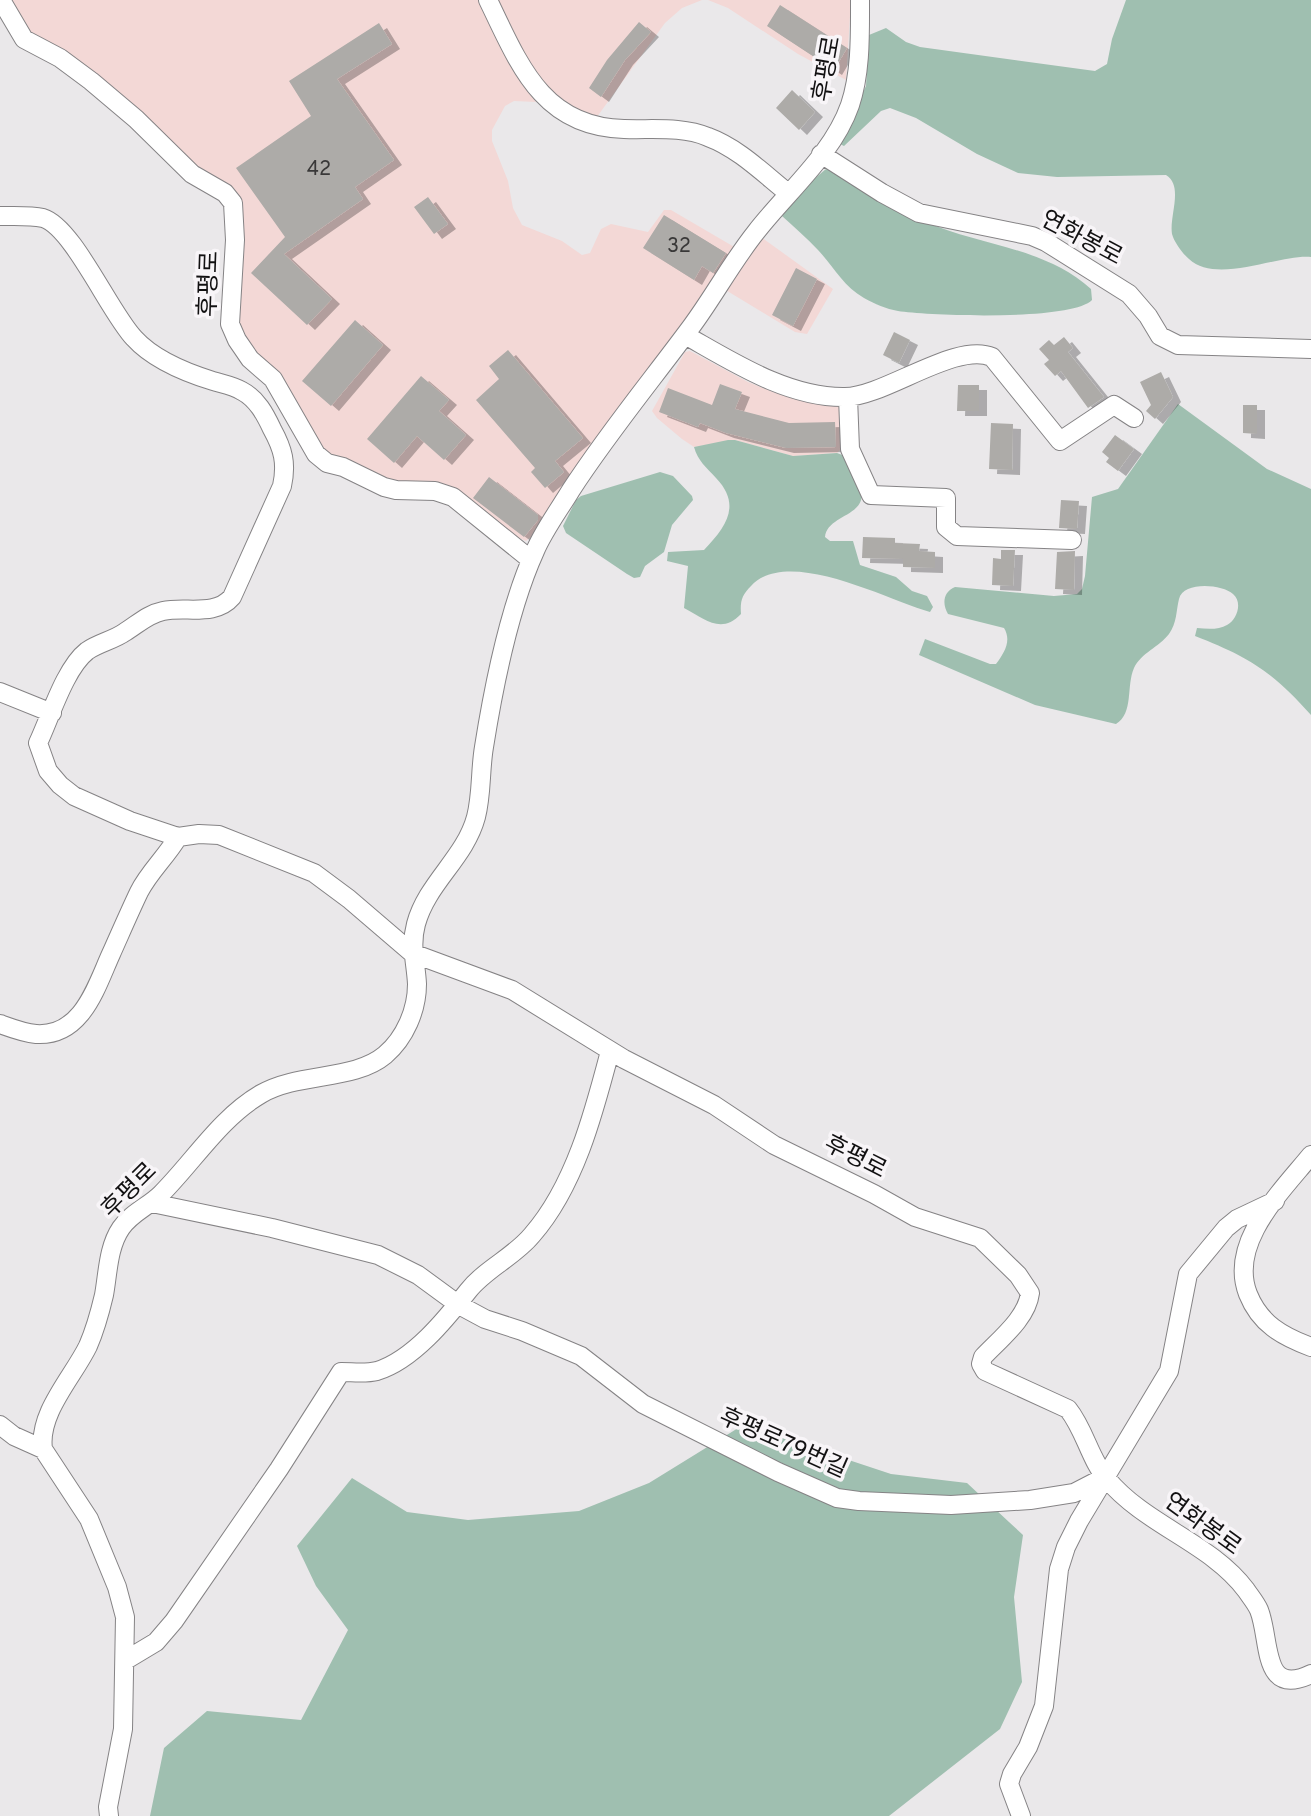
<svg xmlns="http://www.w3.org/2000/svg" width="1311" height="1816" font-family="Overpass,'Noto Sans KR',sans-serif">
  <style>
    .industrial { fill: #f3d8d6 }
    .green { fill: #9fbfb0 }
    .building { fill: #adaba8; filter: url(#shadow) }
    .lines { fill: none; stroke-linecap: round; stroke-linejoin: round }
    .minor-casing { stroke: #858385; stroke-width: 20 }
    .minor { stroke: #fff; stroke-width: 18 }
    .labels { text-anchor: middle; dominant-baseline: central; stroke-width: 7; stroke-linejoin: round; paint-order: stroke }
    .number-label { font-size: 20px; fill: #393838 }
    .street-label { font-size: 24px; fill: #121112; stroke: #f8f5f8 }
  </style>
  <defs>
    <filter id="shadow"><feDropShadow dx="8" dy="5" stdDeviation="0" flood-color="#0004"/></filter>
  </defs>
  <rect width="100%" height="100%" fill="#eae8ea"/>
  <path class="industrial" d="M8,0H480L515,74L536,102L514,101L505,106L492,130V141L508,181L513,208L522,225L562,241L582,255L590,253L601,229L611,224L648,232L664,210H671L736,248L539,530L526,541L507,532L500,523L454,488L441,483L413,484L385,479L326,454L245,338L239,325L242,222L193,164L29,35Z
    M495,0H702L682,8L665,23L594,121L546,93Z
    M708,0H851L846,80L798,54L728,8Z
    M761,237L833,289L807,334L795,332L724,289Z
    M690,351L748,382L773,392L798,400L841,406L842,448L837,453L793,456L735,440L694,447L682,439L657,418L652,411L685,352Z"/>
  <path class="green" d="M1126,0H1311V257C1279,254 1217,285 1189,259C1183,254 1174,242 1172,234C1169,216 1184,186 1166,175L1057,177L1018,173L977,154L916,118L890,108L881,111L844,146L838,143L866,86L869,35L886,28L906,42L920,47L1095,71L1107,64L1112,39Z
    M826,169L833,171C864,187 894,208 926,222C980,246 1045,247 1091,289L1092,300C1072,321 930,316 898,311C886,309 875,304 864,298C843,286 834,267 818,250C807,238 794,227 782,216L808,184Z
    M1178,404L1267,469L1311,489V715C1273,672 1249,657 1195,636L1197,628C1207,629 1219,630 1227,625C1237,620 1243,602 1233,594C1222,584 1183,581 1179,599C1176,611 1177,623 1169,634C1159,647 1141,653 1134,668C1126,686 1134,713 1116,724L1035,705L919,655L925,639L990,664H996C1004,653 1012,641 1004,628L948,614C942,604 943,592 955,587L1054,596L1077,594L1082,589L1085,576L1092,497L1118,489Z
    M728,440H735L793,456L837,453L845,456C850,467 858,479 861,491C867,516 827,515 825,537L830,541H853L860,565L896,577L912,591L927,596L933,607L930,612C887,600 788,546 751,586C742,595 740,601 741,614C721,635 705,619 684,608L688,566L667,561L668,552L704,550C726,527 742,505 716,478C706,467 698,461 694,447Z
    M660,472L673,476L692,496L693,500L672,525L664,552L645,566L640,577L634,578L627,574L566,533L563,526L576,500L581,496Z
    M743,1425L891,1474L967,1483L1023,1535L1014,1597L1022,1682L1000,1729L889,1816H150L164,1748L207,1711L301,1720L348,1630L316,1586L297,1546L352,1478L407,1512L468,1520L579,1511L649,1483Z"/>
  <path class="building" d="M780,5L847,48L834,70L767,26Z
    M639,22L651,32L625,60L601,97L589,88L607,60Z
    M379,23L392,44L337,79L394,160L355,187L363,199L284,254L332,299L307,325L251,273L285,237L236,168L311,116L289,81Z
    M792,90L815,112L799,130L776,108Z
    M428,197L448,224L434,234L414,207Z
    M664,215L726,253L713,273L702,266L694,280L643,248Z
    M796,268L817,279L793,326L772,315Z
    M355,320L383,345L331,406L302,381Z
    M894,332L910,340L899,363L883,355Z
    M1064,337L1073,348L1068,352L1104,397L1088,408L1061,371L1055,376L1044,364L1049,360L1039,349L1049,340L1054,345Z
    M508,350L583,438L555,461L564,472L545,488L531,472L535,468L476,400L499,379L489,366Z
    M1161,372L1173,397L1155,419L1146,411L1151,405L1140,382Z
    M421,376L449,400L439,411L466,435L444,460L417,436L394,463L367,439Z
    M720,384L742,392L735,409L789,423L835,422L836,447L786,448L726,433L700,423L698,427L659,412L668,388L712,405Z
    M958,385H979V411H957Z
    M1243,405H1257V434L1243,433Z
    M991,423L1013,424L1012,470L989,469Z
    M1115,435L1134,449L1118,471L1106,462L1109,458L1102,452Z
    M489,477L538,515V520L524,537L473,498Z
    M1061,500L1079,501L1077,529L1059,528Z
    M863,537L895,538V543L920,544L919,551L935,552V568L903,567V559L862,558Z
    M1001,550H1015L1013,586L992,585L993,558L1001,559Z
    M1075,551L1074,590L1055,589L1057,552Z"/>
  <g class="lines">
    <defs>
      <path id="minor" d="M1,0L24,39L60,58L91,81L136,119L192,174L225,193L233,203L235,240L230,324L237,340L250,359L273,379L316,454L327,463L343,467L384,487L396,490L435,491L453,497L531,560
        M488,0C519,64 542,127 624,129C652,130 682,126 708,137C738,148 763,173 788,193
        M821,154L882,193L919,213L1032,236L1046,242L1129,294L1148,316L1160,336L1178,345L1311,349
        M0,216C13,216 30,215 43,218C73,227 110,313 134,338C153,359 187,373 213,381C223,384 234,386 242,391C257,399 265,414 272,429C283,449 287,463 282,486L232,597C215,617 186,606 163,611C148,614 138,624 125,632C114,640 98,643 87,651C65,668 50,718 38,743L48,771L60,785L74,796L130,821L178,837L199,834L219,835L314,873L349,899L412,953L512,990L624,1059L714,1105L774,1145L874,1194L915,1217L980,1238L1018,1275L1030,1293C1027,1318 1000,1339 983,1357L981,1364L985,1371L1068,1409C1085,1430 1090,1460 1107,1479C1145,1525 1211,1543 1246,1590C1250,1596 1256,1603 1259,1610C1271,1640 1261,1698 1311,1674
        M685,335C733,362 788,398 845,397C884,397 956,341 992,357L1060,441L1114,405L1134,418
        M848,397L850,449L871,495L946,498V527L957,536L1072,540
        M0,692L52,713
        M0,1024C11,1028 24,1033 36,1034C82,1037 96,987 111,954C120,934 129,913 139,892C149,872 166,857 178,837
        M1311,1155C1281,1192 1228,1243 1248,1294C1260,1324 1282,1336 1311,1347
        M152,1203L272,1228L378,1255L418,1275L459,1305L485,1319L522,1331L581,1356L643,1404L778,1472L837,1498L859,1501L951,1505L1030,1500L1074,1493L1105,1477
        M0,1425L14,1436L43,1449
        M126,1660L156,1642L174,1621L279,1469L341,1372C353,1372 365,1374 377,1371C413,1360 446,1319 468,1291C485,1269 514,1257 532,1235C575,1186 594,1112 610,1051
        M109,1816L108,1807L123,1729L125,1617L117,1587L89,1519L43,1449C38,1413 73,1377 88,1346C95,1330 100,1312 104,1295C108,1273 108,1247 121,1228C131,1213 149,1206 161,1194C194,1161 220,1118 261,1094C299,1072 354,1081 385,1055C405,1038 417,1010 417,984C416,963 410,946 416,924C427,883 465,858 476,817C482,794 480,770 484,747C494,684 509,608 535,551C544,530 559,510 571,490C608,433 651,381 691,327C714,296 732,262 756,232C787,192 833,154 850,105C861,72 860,35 860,0
        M1021,1816L1009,1784L1012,1774L1028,1747L1044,1706L1059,1569L1066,1547L1079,1521L1169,1371L1188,1274L1226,1228L1237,1219L1275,1201"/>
    </defs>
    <use href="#minor" class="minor-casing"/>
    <use href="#minor" class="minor"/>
  </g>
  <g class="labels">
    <g class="number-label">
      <text x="319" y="170">42</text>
      <text x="679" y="247">32</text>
    </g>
    <g class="street-label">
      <text transform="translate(828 69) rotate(-80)">후평로</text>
      <text transform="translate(1081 239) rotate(28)">연화봉로</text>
      <text transform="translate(210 284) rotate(-88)">후평로</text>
      <text transform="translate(855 1158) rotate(27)">후평로</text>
      <text transform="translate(130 1191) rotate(-45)">후평로</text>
      <text transform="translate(783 1444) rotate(24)">후평로79번길</text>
      <text transform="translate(1202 1525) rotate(36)">연화봉로</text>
    </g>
  </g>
</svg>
